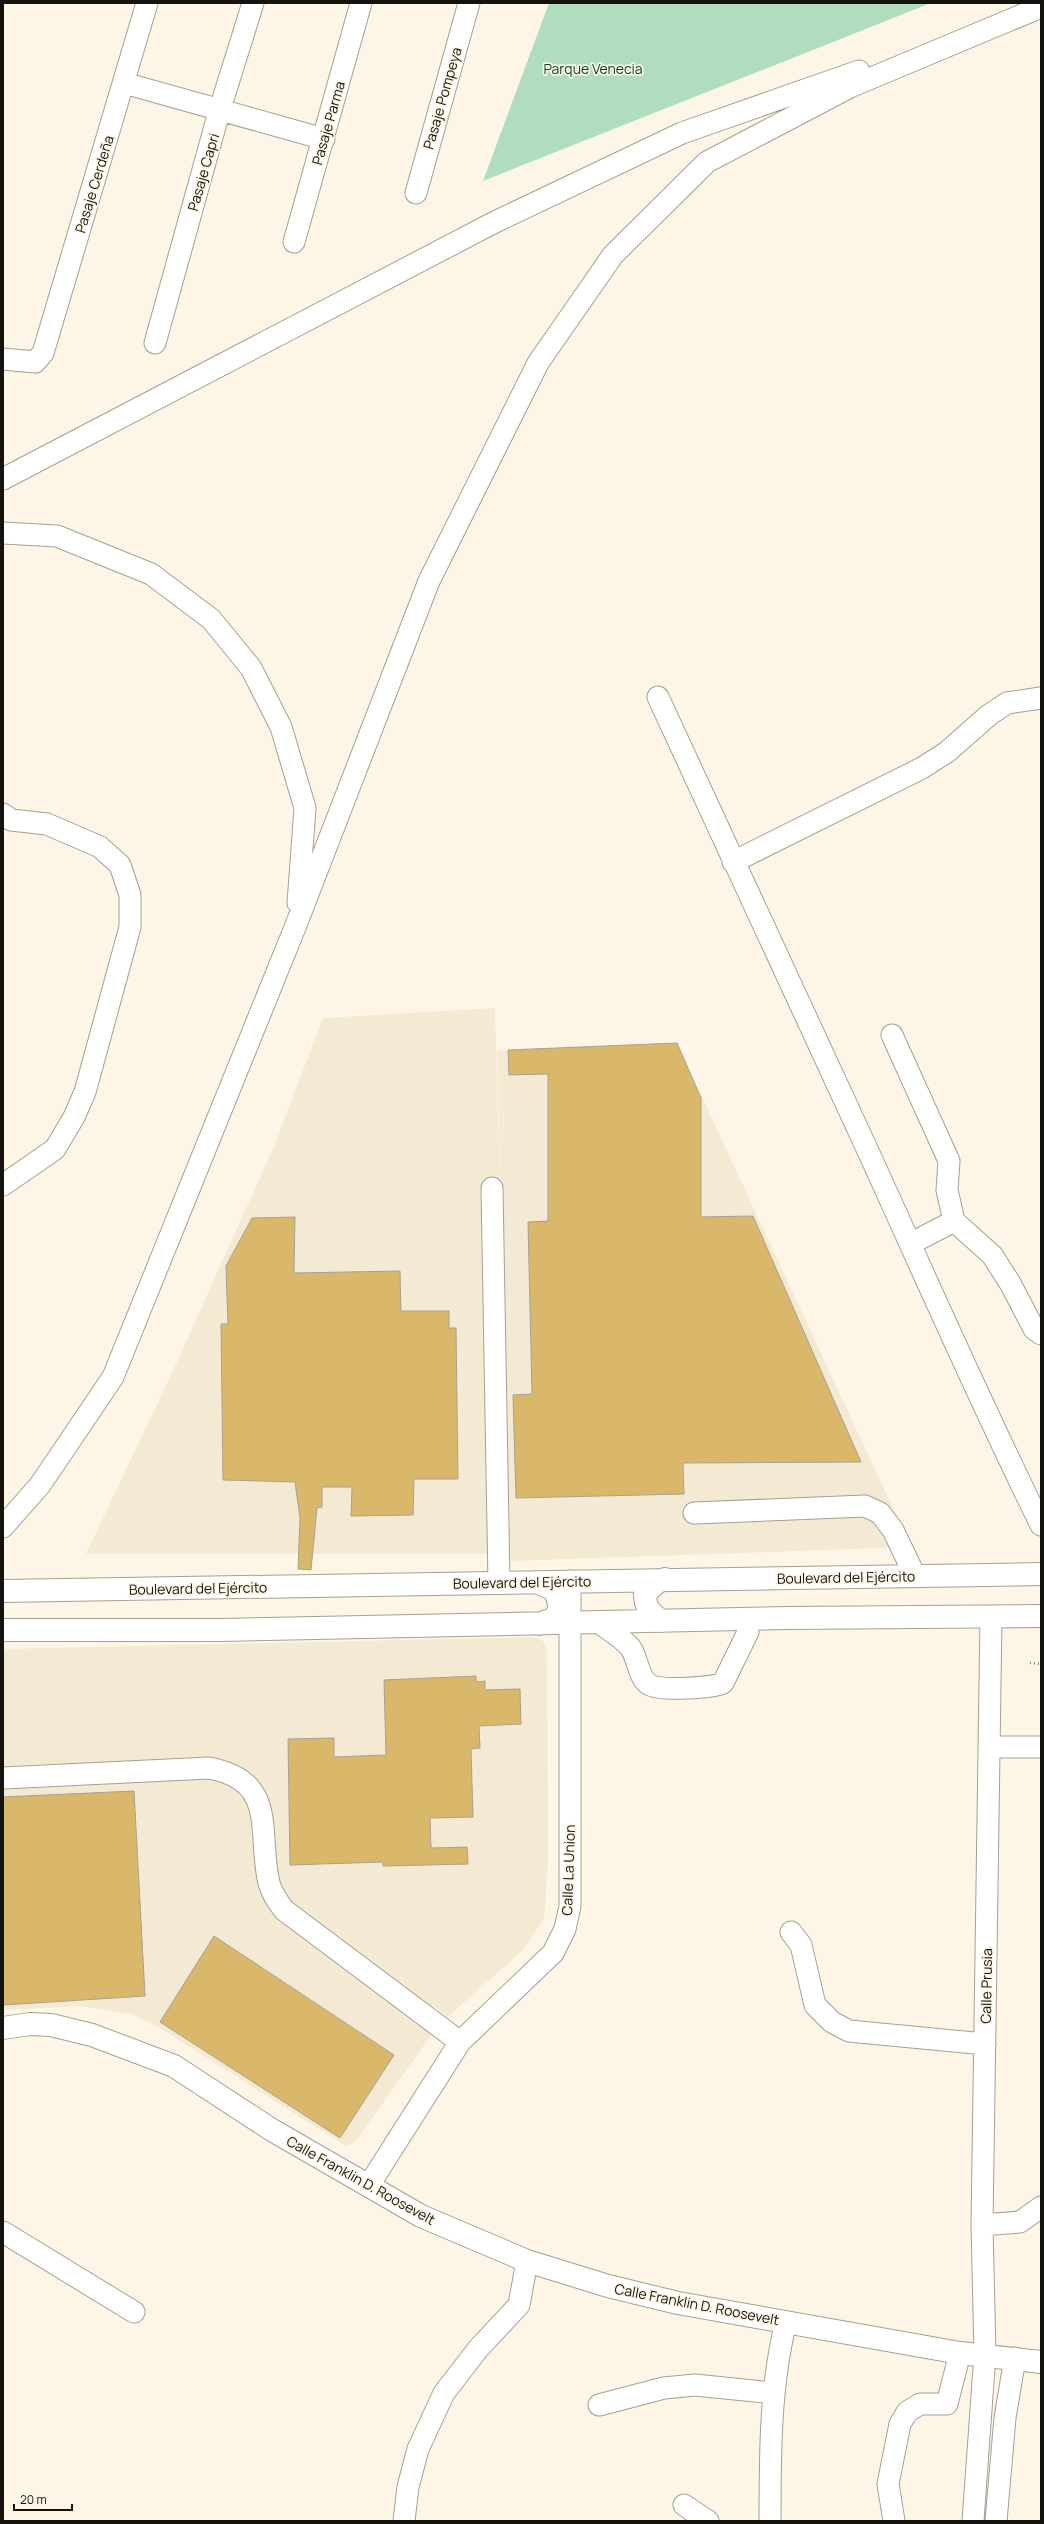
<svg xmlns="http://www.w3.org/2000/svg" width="1044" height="2524" font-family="Manrope,sans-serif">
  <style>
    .built { fill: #f4ead3 }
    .green { fill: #b0ddc0 }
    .building { fill: #d9b86b; stroke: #a8a193 }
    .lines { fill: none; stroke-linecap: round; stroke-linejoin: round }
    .minor-casing { stroke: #a6a092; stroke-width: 23 }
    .major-casing { stroke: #a6a092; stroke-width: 24 }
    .highway-casing { stroke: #a6a092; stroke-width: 24 }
    .path { stroke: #89857a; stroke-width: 2.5; stroke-dasharray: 1 3; stroke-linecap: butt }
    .minor { stroke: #fff; stroke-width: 21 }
    .major { stroke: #fff; stroke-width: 22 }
    .highway { stroke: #fff; stroke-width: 22 }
    .labels { text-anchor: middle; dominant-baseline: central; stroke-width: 3.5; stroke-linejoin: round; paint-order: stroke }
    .park-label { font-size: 14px; fill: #044527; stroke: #fdf6e6 }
    .street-label { font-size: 14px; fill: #15130e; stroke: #fdf6e6 }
  </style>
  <rect width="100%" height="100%" fill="#fdf6e6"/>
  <path class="built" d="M495,1008L502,1254L497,1051L677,1043L911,1547L511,1561V1554H86L172,1373L275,1144L323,1018Z
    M530,1637L538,1638L544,1642L547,1649L548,1859L544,1919L523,1950L448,2017L433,2006L417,2024L432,2034L355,2142L346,2146L155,2025L131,2014L81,2006L3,2010V1649Z"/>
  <path class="green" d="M549,3H931L483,181Z"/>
  <path class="building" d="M677,1043L701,1098V1217L753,1216L861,1462L683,1463L684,1494L516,1498L513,1395L532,1394L528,1222L548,1221V1074L509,1075L508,1050Z
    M295,1217L294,1273L400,1271L401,1311H449V1328H456L458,1479H414L413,1515L351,1516L352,1487H322V1507L317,1508L311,1570L298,1569L300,1518L295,1482L223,1480L221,1324H228L226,1266L252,1218Z
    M476,1676V1682L485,1681V1690L520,1689L521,1724L479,1726L480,1748L471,1749L473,1817L430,1818L431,1848L467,1847L468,1864L383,1866V1862L290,1865L288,1739L334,1738V1757L386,1755L384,1680Z
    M134,1791L145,1996L3,2005V1797Z
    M214,1936L394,2055L340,2138L160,2022Z"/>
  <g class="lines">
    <defs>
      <path id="minor" d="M124,83L324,139
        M416,193L469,3
        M294,242L361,3
        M155,343L219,112L253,3
        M3,359L35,362L43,353L147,3
        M3,479L493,223L682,133L859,71
        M3,533L57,536L151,574L211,619L251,668L281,727L305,808L298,903
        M658,697C727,849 799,999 868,1151C925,1276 980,1402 1041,1525
        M3,814L11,820L47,824L100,847L120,865L130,895V927L85,1092L74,1117L55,1149L3,1185
        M733,862L922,768L947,752L989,715L1007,703L1041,698
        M892,1035L949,1161L947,1190L954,1221L992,1255L1010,1283L1034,1329L1041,1334
        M492,1188L499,1583
        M910,1244L954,1221
        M694,1513L865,1506L880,1513L893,1530L915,1576
        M3,1527L40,1485L113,1377L296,925L429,581L538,363L613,255L707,162L850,87L1041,7
        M598,1622C609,1630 621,1637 630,1647C638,1657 638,1679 650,1685C661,1691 712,1688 723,1683L748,1632
        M990,1747H1041
        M3,1778L209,1768C279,1781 257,1833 269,1883C272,1894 278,1902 284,1910L460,2042
        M791,1932L801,1945L815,2005L832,2022L849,2031L985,2044
        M369,2185L460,2042L553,1953L565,1929L570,1906V1581
        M982,2225L1020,2222L1041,2207
        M3,2232L134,2312
        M599,2405L664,2388L695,2385L774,2393
        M684,2505L708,2521
        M404,2521L408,2487L418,2449L444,2393L478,2349L519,2305L527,2261
        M770,2521C770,2456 770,2385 786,2322
        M894,2521L888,2484L900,2424L907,2412L920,2404H947L960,2353
        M973,2521L985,2354L982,2225L991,1617
        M996,2521L1005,2418L1015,2358"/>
      <path id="major" d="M3,2028L30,2024L51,2025L92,2035L174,2066L272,2130L421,2216L527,2261L608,2286L678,2303L960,2353L1041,2362"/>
      <path id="highway" d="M536,1582L555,1590L560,1607L555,1618L539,1624
        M3,1591L1041,1574
        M662,1621C651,1614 645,1608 645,1594L656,1583L665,1579
        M3,1630H221L788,1618L1041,1616"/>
    </defs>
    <use href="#minor" class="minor-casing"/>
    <use href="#major" class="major-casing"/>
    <use href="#highway" class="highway-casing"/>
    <path class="path" d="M1030,1663L1041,1664"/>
    <use href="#minor" class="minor"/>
    <use href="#major" class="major"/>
    <use href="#highway" class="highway"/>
  </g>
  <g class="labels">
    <g class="park-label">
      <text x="593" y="68">Parque Venecia</text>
    </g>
    <g class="street-label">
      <text transform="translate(442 98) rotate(-74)">Pasaje Pompeya</text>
      <text transform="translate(328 123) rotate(-74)">Pasaje Parma</text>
      <text transform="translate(203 172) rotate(-74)">Pasaje Capri</text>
      <text transform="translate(94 184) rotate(-73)">Pasaje Cerdeña</text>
      <text transform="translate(846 1577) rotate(-1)">Boulevard del Ejército</text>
      <text transform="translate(522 1582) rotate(-1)">Boulevard del Ejército</text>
      <text transform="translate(198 1588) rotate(-1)">Boulevard del Ejército</text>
      <text transform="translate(568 1870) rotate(-88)">Calle La Union</text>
      <text transform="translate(986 1986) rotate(-89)">Calle Prusia</text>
      <text transform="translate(361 2180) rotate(29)">Calle Franklin D. Roosevelt</text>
      <text transform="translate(697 2304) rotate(11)">Calle Franklin D. Roosevelt</text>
    </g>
  </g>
  <rect width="1044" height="2524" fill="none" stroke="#15130e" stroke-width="8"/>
  <path d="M14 2504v6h58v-6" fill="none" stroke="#15130e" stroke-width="2"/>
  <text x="20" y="2504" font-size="12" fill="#15130e" stroke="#fdf6e6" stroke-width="3" paint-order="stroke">20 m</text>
</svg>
